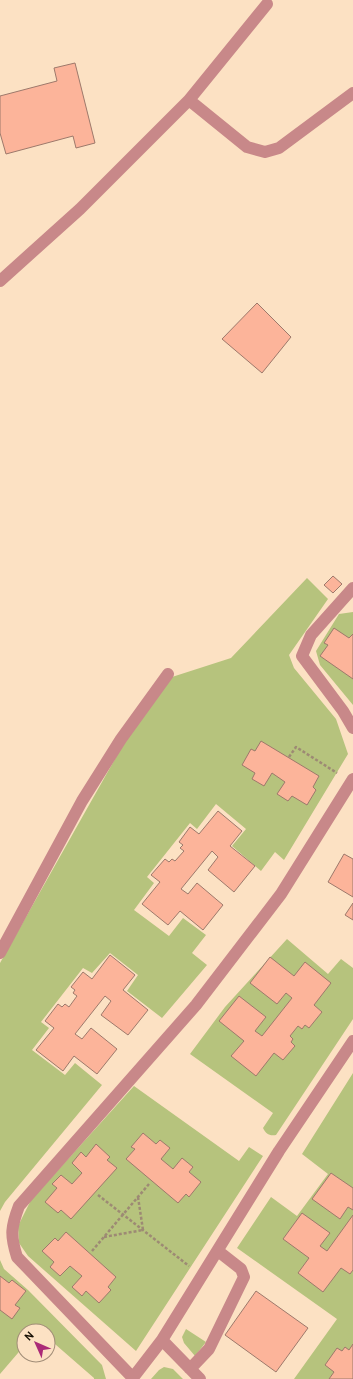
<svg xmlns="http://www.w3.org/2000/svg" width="353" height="1379" font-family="Overpass,sans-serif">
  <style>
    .green { fill: #b6c37d }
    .building { fill: #fcb49a; stroke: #9d796b }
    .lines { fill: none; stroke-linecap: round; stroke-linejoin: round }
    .path { stroke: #9d8a74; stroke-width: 2.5; stroke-dasharray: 3 2; stroke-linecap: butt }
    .minor { stroke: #c88889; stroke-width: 12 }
  </style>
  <rect width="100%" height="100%" fill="#fce1c3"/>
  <path class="green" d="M307,578L328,599L289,655L294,668L336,719L348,754L284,860L275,852L261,871L232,846L246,829L216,804L197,829L190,823L147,877L154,883L134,910L169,936L183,918L206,935L192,953L207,965L162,1018L127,991L138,975L110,953L92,973L83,968L41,1022L49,1028L32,1050L65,1075L75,1063L102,1085L5,1202L0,1211V963L124,743L172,677L231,658Z
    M353,612V705L320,665L316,651L339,614Z
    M287,939L328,974L341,959L353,968V1019L276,1135C269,1136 266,1134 263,1128L273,1113L190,1054L225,1007Z
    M353,1073V1379H294L337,1319L237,1248L271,1197L297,1216L328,1174L302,1154Z
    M134,1086L239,1161L249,1147L263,1156L136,1351L28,1256L19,1243L18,1226L31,1200Z
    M0,1260L4,1269L28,1290L102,1365L106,1379H94V1378L48,1338V1331H24V1346L0,1374Z
    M186,1329L206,1342L195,1356L184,1343L182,1337Z
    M164,1367L173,1369L183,1379H151L159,1370Z"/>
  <path class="building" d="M75,63L95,143L76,148L73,136L6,154L0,133V96L57,81L54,68Z
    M257,303L291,337L262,373L222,339Z
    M333,576L342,584L333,593L324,585Z
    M334,628L349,638L353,634V679L320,656L328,645L324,643Z
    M261,741L319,776L313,787L316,790L307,805L292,796L288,801L277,794L285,782L272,773L264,786L252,779L255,773L242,765L251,749L255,751Z
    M218,811L242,831L230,846L255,866L234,892L208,870L218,857L212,851L181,889L188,894L197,883L223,905L203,930L180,911L168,925L142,904L160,882L151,875L165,859L169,862L172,859L175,861L184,851L180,848L183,845L179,842L190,827L199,834Z
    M344,854L353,859V897L328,882Z
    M353,903V920L345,915Z
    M110,955L135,975L123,990L148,1010L128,1035L101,1015L111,1001L105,996L75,1034L82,1039L91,1028L117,1049L97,1074L74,1056L63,1071L36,1050L54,1028L45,1021L58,1004L62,1007L65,1004L69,1007L77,996L73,993L75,990L71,987L83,972L92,979Z
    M270,957L294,976L305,962L331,983L314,1005L322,1012L309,1028L305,1025L302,1029L298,1026L290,1036L293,1039L291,1042L295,1046L283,1060L274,1053L256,1076L231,1056L244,1041L219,1021L239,996L266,1017L255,1031L262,1036L292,998L286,993L277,1004L250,983Z
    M143,1133L156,1144L160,1140L170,1148L161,1159L173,1169L182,1158L193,1167L189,1172L201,1182L189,1197L186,1194L178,1203L126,1159L135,1149L131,1147Z
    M96,1144L110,1157L107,1160L117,1168L71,1219L61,1210L58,1213L45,1202L57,1188L52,1184L61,1175L72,1184L82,1173L72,1163L81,1152L86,1157Z
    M331,1173L353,1188V1210L348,1207L340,1219L312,1199Z
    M302,1213L330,1233L320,1246L327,1251L353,1215V1270L350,1274L341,1268L323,1292L298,1273L309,1258L283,1239Z
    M66,1232L116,1277L108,1287L111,1290L99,1303L86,1291L82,1296L72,1287L82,1276L70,1266L60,1276L50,1267L54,1262L42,1251L55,1238L58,1241Z
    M0,1276L9,1283L12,1280L26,1291L15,1305L20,1308L12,1319L0,1310Z
    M256,1291L308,1328L276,1372L225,1335Z
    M353,1344V1379H329L334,1372L325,1365L337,1348L342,1351L345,1347L349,1350Z"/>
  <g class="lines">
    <path class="path" d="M289,757L296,747L337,773
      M98,1195L189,1266
      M104,1237L143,1230L138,1197
      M92,1251L149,1184"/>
    <path class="minor" d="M189,100L247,147L265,152L279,148L353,93
      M0,281L80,209L189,100L267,4
      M353,588L311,635L302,656L343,711L353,728
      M0,953L82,801L121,739L168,674
      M162,1340L200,1379
      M190,1369L209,1349L244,1277L241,1269L218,1251
      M133,1378L17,1257C10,1235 11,1227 19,1206L196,1005L281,894L353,779
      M132,1379L162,1340L279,1151L353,1041"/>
  </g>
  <g transform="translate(36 1343) rotate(315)"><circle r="19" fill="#fce1c3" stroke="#a18d77"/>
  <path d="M0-3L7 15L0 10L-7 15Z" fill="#ab2a77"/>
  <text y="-6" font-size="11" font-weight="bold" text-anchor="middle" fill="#181005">N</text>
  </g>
</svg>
